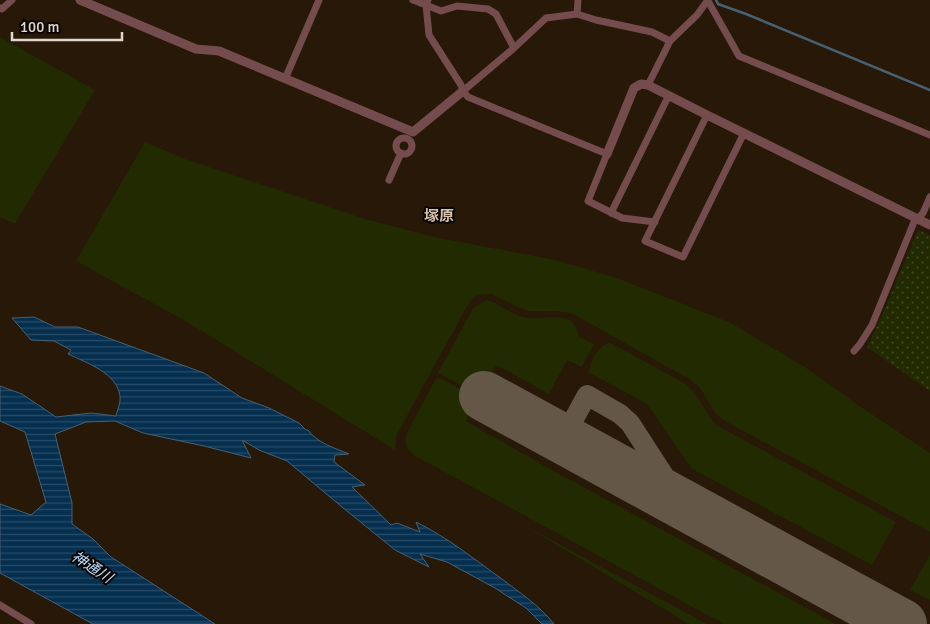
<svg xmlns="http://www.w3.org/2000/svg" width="930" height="624" font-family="Signika,'Noto Sans JP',sans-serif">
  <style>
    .green { fill: #212a00 }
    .park { fill: url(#park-dots) }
    .water { fill: url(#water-rules); stroke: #476174 }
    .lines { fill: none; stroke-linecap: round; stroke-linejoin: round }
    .stream { stroke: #476174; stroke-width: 2.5 }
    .taxiway { stroke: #645748; stroke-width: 20 }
    .runway { stroke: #645748; stroke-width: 50 }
    .minor { stroke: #744c4e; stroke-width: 7 }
    .tertiary { stroke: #744c4e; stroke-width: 9 }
    .labels { text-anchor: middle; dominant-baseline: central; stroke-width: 4; stroke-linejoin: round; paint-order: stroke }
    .neighbourhood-label { font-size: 15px; font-weight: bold; fill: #d7c3ad; stroke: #0b0502 }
    .water-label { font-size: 15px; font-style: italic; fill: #b7dafc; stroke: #0b0502 }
  </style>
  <defs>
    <pattern id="park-dots" width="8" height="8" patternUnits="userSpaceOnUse" patternTransform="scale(1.25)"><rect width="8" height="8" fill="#212a00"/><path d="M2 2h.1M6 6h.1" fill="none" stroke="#414824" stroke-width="1.8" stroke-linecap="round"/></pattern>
    <pattern id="water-rules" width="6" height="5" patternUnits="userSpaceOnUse" patternTransform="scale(1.25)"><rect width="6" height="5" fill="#052f4f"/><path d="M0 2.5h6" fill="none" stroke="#294c67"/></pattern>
  </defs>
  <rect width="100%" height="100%" fill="#271807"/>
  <path class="green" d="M0,37L95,90L15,224L0,217Z
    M145,142L185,159L362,218L434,237L556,260L617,278L729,322L805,367L858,405L930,453V532L723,420L716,414L700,388L691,380L571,313L555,311H529L520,308L492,294L478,295L470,301L397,434L395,450L187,322L76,261Z
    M487,300C500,304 510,313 523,317C536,321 566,310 575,326C577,329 578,333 579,337L594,344L582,367L567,360L549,394L496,365L480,395L438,373L473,308Z
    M608,343L613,344L684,383L695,393L710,417L716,425L896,522L872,565L692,469L647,404L588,372C592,360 596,348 608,343Z
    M436,378L442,379L478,399L466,421L541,464L836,624H724L417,457C407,449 404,446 407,433Z
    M520,523L707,624H689Z
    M930,554V600L910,590Z"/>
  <path class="park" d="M918,230L930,235V391L867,347L884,311Z"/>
  <path class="water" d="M34,317L55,327H78L204,373L242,398L269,408L299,423L306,430H308C317,443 335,448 349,454L335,455L334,462L365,485L352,487L391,525L397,523L420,532L416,522C447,537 474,559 502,579C520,593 540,606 554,624H542L526,608L495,588L447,562L420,554L429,567L395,550L342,507L287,461L259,450L242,440L251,458L204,446L143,433L115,421L86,422L55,434L72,503V524L93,539L111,557L215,624H93L0,573V504L31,515L46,502L25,432L0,421V386L22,394L56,417L91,413L116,416C117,411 121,402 120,396C117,373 87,363 68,354L71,350L54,341L31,340L12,318Z"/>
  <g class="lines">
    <path class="stream" d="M716,0L718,4L746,14L930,90"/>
    <path class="taxiway" d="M563,439L587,395L620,414L630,423L683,505"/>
    <path class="runway" d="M484,396L902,624"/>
    <path class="minor" d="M413,0L441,11L457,6L488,9L496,14L514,48
      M428,0L426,5L429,35L461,85L463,91L468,97L607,154L588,201L622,218L655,222
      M708,1L739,56L930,135
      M0,8L2,9L12,0
      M577,14L578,0
      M285,79L319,0
      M648,85L670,41L697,15L708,0
      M463,91L514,48L546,18L577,14L596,20L652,32L670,41
      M707,115L645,241L683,257L744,133
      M396 146a8 8 0 1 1 16 0a8 8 0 1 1-16 0Z
      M389,180L401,153
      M611,213L669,95
      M854,351L860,344L872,325L914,222L923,213L930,197
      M0,605L31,624"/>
    <path class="tertiary" d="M80,0L196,49L219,51L413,132L463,91
      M607,154L634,88L641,84L648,85L707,115L930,225"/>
  </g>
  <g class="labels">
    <g class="neighbourhood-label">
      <text x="439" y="216">塚原</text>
    </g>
    <g class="water-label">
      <text transform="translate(92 567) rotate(33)">神通川</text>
    </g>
  </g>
  <path d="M12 32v8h110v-8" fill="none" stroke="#e1d7cc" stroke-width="2.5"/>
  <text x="20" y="32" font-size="15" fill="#e1d7cc" stroke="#0b0502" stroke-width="4" paint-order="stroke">100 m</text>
</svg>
